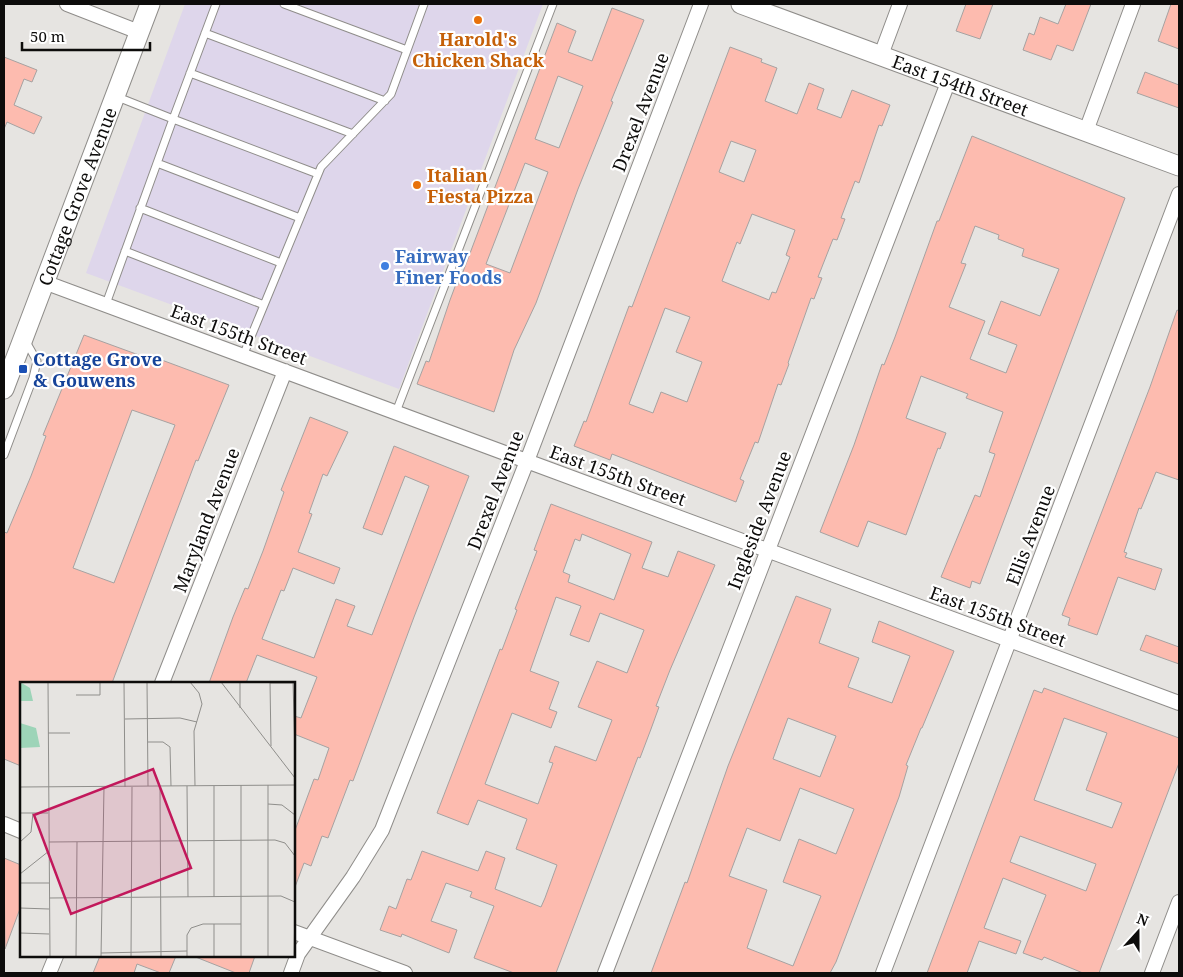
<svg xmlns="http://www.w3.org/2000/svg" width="1183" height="977" font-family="'Noto Serif',serif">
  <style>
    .commercial { fill: #ded6eb }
    .building { fill: #fdbbaf; stroke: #a6a2a1; fill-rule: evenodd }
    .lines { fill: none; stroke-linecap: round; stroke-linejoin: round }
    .lane-casing { stroke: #8f8d8a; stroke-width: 9 }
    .street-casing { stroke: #8f8d8a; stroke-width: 16 }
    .secondary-casing { stroke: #8f8d8a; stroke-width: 21 }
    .lane { stroke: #fff; stroke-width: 7 }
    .street { stroke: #fff; stroke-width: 14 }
    .secondary { stroke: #fff; stroke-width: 19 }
    .food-dot { fill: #e8710a; stroke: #fff; stroke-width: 2 }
    .shop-dot { fill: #3f7fe0; stroke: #fff; stroke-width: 2 }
    .transit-dot { fill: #1a4fb4; stroke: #fff; stroke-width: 2 }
    .labels { text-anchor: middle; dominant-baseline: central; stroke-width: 4.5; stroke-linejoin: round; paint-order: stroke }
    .food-label { font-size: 18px; font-weight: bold; fill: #c56008; stroke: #fff }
    .street-label { font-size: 18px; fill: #0d0c0b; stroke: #fff }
    .shop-label { font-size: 18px; font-weight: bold; fill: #366cbe; stroke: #fff; text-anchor: start }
    .transit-label { font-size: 18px; font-weight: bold; fill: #164399; stroke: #fff; text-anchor: start }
    .inset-road { fill: none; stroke: #8f8e8b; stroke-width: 1 }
    .view { fill: #c2185b; fill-opacity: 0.15; stroke: #c2185b; stroke-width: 2.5 }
    .inset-edge { fill: none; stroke: #0d0c0b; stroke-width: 2.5 }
  </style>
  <rect width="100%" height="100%" fill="#e6e4e1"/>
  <path class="commercial" d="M185,4H543L399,389L86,273Z"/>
  <path class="building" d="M966,4H993L980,39L956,31Z
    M1066,4H1091L1073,51L1057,45L1051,60L1023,50L1029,33L1034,35L1040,17L1058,24Z
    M1171,4H1179V49L1158,41Z
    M612,8L644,20L611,101L613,102L578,189L536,303L514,350L494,412L417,384L426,361L429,362L450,300L456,284L458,285L557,23L576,31L568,52L592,61ZM558,76L583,86L559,148L535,139ZM525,163L548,172L510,273L486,264Z
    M730,47L762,59L761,62L777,68L765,101L797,114L809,83L824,89L817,109L841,118L852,90L890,105L882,126L879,125L859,183L855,181L841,218L845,219L837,240L833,239L818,277L822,278L814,299L811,298L788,363L789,364L781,385L778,384L758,443L755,442L740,479L744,481L736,502L612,454L610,460L574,446L584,421L586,422L629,306L632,307ZM731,141L756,150L744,182L719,172ZM752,214L795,230L786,255L790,257L776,293L772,292L769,300L722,281L737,242L740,244ZM665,308L690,317L676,352L702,362L687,402L661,392L653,413L629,404Z
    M4,57L37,70L32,82L24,79L14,105L42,117L34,134L7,122L4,129Z
    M1145,72L1179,85V108L1137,93Z
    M972,136L1125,198L980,584L972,581L970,588L941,577L975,495L980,497L995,454L989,452L1003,412L966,398L968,394L921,376L906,418L946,433L940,449L938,448L906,535L868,521L858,547L820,532L854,445L882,364L884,365L895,337L937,221H939ZM975,226L999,235L998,239L1024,249L1022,256L1059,269L1040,316L1001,301L988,334L1017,345L1006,373L970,359L985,321L949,307L966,264L961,263Z
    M1177,310L1179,311V480L1156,472L1141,509L1139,508L1124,552L1127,553L1125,557L1162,569L1155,590L1118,577L1097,635L1068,625L1070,618L1062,615L1150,387Z
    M84,335L158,362L159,359L229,385L198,461L196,460L112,683H21V766L4,759V532L7,533L31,476L46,436L43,435ZM132,410L175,425L114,583L73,568Z
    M310,417L348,432L327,476L323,474L309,513L312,514L298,552L340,568L334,584L293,568L284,591L281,590L262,639L314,658L336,599L355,606L347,626L372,635L429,486L405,476L382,535L363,528L394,446L469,476L414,617L353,781L350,780L328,838L322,836L311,866L304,863L295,887L294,833L314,779L318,780L329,748L294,734V716L301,718L317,677L257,655L246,683H209L233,617L245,588L248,589L263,551L284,492L281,490Z
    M551,504L652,542L642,568L668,577L678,551L715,565L670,670L656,706L659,707L651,729L640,758L638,757L556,973H514L474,958L494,906L470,897L472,892L446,883L431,921L457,930L449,953L402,934L401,937L380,930L389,906L396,909L407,879L411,880L422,851L478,871L486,851L505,858L495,889L541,907L545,898L557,865L516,849L527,819L478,800L468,825L437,813L500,649L502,650L517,610L515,609L537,551L534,550ZM582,534L631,554L614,600L568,582L570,575L563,572L575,539L580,541ZM556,597L581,606L570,635L589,642L600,613L644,630L627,673L597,661L578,707L612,720L596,761L555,746L549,762L553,763L538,804L485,784L512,713L551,728L557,712L549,709L559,682L530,671Z
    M796,596L831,609L819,643L859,658L848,687L892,703L910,656L872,642L879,621L954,651L922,728H921L906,765L908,766L899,797L836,962L830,973H651L685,882L687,883L728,766ZM788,718L836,736L820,777L773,759ZM800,788L854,809L836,854L799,839L783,882L821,896L793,966L747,948L767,890L729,876L747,828L780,841Z
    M1146,635L1179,647V664L1140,650Z
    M1044,688L1179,738V763L1099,973H1083L1044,957L1042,960L1023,953L1046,895L1003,878L984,928L1021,941L1016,954L979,941L967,973H927L1034,690L1042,693ZM1064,718L1107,733L1086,790L1122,803L1112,828L1034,800ZM1020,836L1096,864L1086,891L1010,862Z
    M4,858L21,865V906L5,949Z
    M100,956H176L169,973H161L137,964L134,973H93Z
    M193,956H255L249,973H236Z"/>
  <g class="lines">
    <defs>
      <path id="lane" d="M284,4L407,50
        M205,33L385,101
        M190,73L353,134
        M115,96L173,119L216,4
        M157,163L300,218
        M140,208L281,263
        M125,251L264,305
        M106,304L173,119L318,174
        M243,356L321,167L391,94L424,4
        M396,412L553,4
        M4,455L33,378L37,361L25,340"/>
      <path id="street" d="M67,4L139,32
        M881,55L900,4
        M1086,131L1133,4
        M44,282L1179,703
        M162,683L285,371
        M4,824L21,831
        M294,932L405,973
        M49,973L56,956
        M291,973L298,954L353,877L382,830L527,461L701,4
        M605,973L949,80
        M883,973L1179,194
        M1152,973L1179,902"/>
      <g id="secondary">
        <path id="s1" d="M741,4L1179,166"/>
        <path id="s2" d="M4,389L150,4"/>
      </g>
    </defs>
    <use href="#lane" class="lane-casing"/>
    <use href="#street" class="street-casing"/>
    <use href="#secondary" class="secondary-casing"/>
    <use href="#lane" class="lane"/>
    <use href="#street" class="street"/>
    <use href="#secondary" class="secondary"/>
  </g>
  <g class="food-dot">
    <circle cx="478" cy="20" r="5"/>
    <circle cx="417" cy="185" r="5"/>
  </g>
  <circle class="shop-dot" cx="385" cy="266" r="5"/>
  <rect class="transit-dot" x="18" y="364" width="10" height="10" rx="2.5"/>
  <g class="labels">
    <g class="food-label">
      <text x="478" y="39">Harold's<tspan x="478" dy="21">Chicken Shack</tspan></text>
      <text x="427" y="175" text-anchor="start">Italian<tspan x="427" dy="21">Fiesta Pizza</tspan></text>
    </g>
    <g class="street-label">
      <text stroke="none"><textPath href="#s1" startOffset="234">East 154th Street</textPath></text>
      <text transform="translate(640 112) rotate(-69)">Drexel Avenue</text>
      <text stroke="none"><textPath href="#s2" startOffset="206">Cottage Grove Avenue</textPath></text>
      <text transform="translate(239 334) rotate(20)">East 155th Street</text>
      <text transform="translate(618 475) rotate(20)">East 155th Street</text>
      <text transform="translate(495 490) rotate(-69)">Drexel Avenue</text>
      <text transform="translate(206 520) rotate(-69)">Maryland Avenue</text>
      <text transform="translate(759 520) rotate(-69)">Ingleside Avenue</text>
      <text transform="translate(1030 535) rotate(-69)">Ellis Avenue</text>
      <text transform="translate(998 616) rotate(20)">East 155th Street</text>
    </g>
    <g class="shop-label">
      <text x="395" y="256">Fairway<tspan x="395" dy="21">Finer Foods</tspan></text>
    </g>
    <g class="transit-label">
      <text x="33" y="359">Cottage Grove<tspan x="33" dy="21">&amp; Gouwens</tspan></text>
    </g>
  </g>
  <g transform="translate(20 682)">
    <rect width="275" height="275" fill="#e6e4e1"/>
    <path d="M0,0L10,6L13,19H0ZM0,41L16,46L20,65L0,66Z" fill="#9dd4b8"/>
    <path class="inset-road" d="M28,0L30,275M104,0L105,105M127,0L128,104M170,0L179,11L182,22L174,49L175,104M201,0L275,96M250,0L251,64M273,0L275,71M250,1H275M56,13H80V0M220,26V0M105,37L160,36L177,40M28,51H50M128,60H143L150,65L151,104M248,103V275M140,104L141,275M167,104L168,215M194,104V215M0,105L275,103M248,122L262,123L275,133M0,131H28M0,160L11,150L13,131M29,160L255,158L265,161L275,174M0,192L29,169M0,201H29M29,216L261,214L275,220M0,226L29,227M194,242V275M0,251L29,252M81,271L167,269M56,275L57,160M81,275L84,105M111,275L112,105M167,275V253L171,246L183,242H221M221,275V103M274,275L275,226"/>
    <path class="view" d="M133,87L171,186L51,232L14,133Z"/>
    <rect width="275" height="275" class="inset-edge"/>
  </g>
  <rect width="1183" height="977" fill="none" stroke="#0d0c0b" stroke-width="10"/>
  <g transform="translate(1138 932) rotate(21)" stroke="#ffffff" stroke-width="4" paint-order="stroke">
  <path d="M0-4L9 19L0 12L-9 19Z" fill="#0d0c0b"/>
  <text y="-8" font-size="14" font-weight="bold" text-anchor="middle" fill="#0d0c0b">N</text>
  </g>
  <path d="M22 42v8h128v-8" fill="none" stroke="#0d0c0b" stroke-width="2.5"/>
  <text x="30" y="42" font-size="15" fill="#0d0c0b" stroke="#ffffff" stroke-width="4" paint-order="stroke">50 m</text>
</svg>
